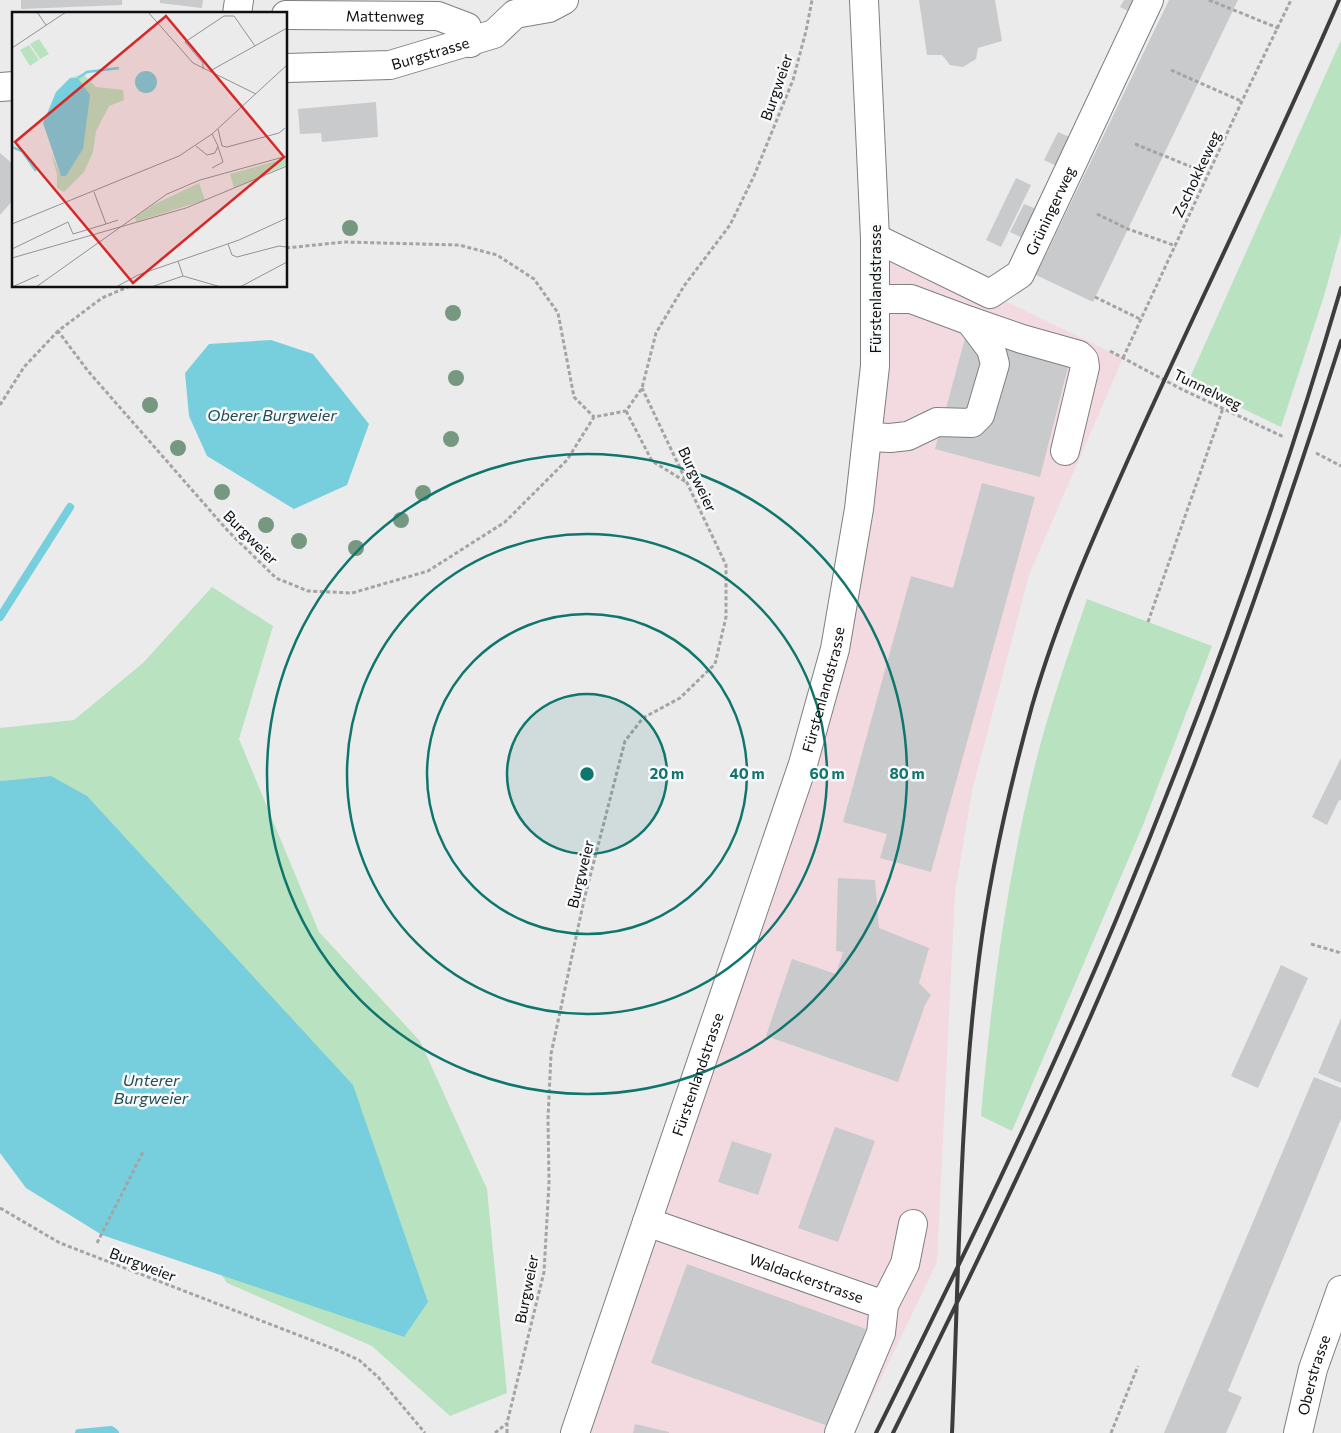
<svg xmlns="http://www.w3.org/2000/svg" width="1341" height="1433" font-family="Commissioner,sans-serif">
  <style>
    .commercial { fill: #f3dae1 }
    .green { fill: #b9e2c0 }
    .water { fill: #77cfdd }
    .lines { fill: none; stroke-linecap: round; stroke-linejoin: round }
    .stream { stroke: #77cfdd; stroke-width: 8 }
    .building { fill: #c9cacb }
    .minor-casing { stroke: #7e7f80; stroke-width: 30 }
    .major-casing { stroke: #7e7f80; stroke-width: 30 }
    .path { stroke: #a4a4a5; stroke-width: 3; stroke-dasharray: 4 2.5; stroke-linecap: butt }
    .minor { stroke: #fff; stroke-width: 28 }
    .major { stroke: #fff; stroke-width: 28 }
    .rail { stroke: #3d3d3e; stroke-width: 4 }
    .tree { fill: #769881 }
    .ring { fill: none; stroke: #0f766e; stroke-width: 2.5 }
    .labels { text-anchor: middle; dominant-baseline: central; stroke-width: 5; stroke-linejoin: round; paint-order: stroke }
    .street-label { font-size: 15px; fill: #0f0f10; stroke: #f8f9fa }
    .water-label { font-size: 16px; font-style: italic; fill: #244c53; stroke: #f8f9fa }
    .inset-river { fill: none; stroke: #77cfdd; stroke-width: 2.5 }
    .inset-road { fill: none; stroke: #939394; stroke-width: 1 }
    .view { fill: #d62828; fill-opacity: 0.15; stroke: #d62828; stroke-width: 2.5 }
    .inset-edge { fill: none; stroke: #0f0f10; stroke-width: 2.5 }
    .centre { fill: #0f766e; stroke: #f8f9fa; stroke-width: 2.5 }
    .ring-label { font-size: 15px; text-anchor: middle; font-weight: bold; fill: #0f766e; stroke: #f8f9fa; stroke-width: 5; stroke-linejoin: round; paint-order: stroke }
  </style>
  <rect width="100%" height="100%" fill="#ebebec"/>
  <path class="commercial" d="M875,238L1123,358L1029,575L972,791L955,893L937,1262L855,1433H575L835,649Z"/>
  <path class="green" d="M1341,40V234L1324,296L1281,427L1188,382Z
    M212,587L273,626L239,739L319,932L420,1041L487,1189L507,1393L450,1416L372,1346L227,1283L221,1274L404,1337L51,776L0,781V728L74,720L143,663Z
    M1087,599L1212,646L1143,825L1012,1131L981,1116C991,999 1006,884 1034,769C1048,712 1068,655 1087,599Z"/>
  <path class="water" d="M271,340L313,354L369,424L347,485L294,509L207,456L189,416L185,373L209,344Z
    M51,776L87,796L353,1085L428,1302L404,1337L102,1235L26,1188L0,1153V781Z"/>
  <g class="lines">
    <path class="stream" d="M0,617L70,507
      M79,1433L111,1430L115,1433"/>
  </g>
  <path class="building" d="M21,0H122V5L21,9Z
    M160,0H203L202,8L160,3Z
    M919,0H995L1002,41L978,48L976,59L963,67L950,65L942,55H927Z
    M1124,0H1139L1132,13L1120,7Z
    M1169,0H1238L1093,302L1036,275Z
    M376,102L378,137L322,142L321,133L300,134L298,109Z
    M1058,132L1074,139L1061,168L1044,160Z
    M0,153L14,165V199L0,215Z
    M1016,178L1031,185L1001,247L986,240Z
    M1024,204L1041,211L1027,240L1010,232Z
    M967,331L1070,359L1040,477L935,449Z
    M982,483L1035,497L931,872L880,858L887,834L843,822L911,576L953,588Z
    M1341,758V801L1339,800L1327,825L1312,817Z
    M838,878L875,880L879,928L929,948L919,983L931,995L925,1005L898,1082L766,1036L792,959L836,974L843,952L836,951Z
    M1281,965L1308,978L1258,1088L1231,1076Z
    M1341,1018V1083L1318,1073Z
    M1314,1077L1341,1088V1119L1228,1391L1242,1397L1226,1433H1164Z
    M835,1127L875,1141L838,1242L798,1228Z
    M732,1141L772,1154L758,1195L718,1182Z
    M687,1264L866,1329L831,1427L651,1363Z
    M635,1424L669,1432V1433H633Z"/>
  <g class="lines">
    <defs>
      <g id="minor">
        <path d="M237,14L239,0"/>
        <path id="s1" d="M286,15L438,16L467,27L470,43"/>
        <path id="s2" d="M286,68L390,65L494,34L515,14L549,8L564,0"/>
        <path d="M0,87L14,86"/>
        <path id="s3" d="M875,238L990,294L1020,274L1149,0"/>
        <path d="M970,321L1022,339L1079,355L1084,360L1085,367L1065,451"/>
        <path d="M868,437L890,438L908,436L937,422L972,423L980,415L995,364L991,349L970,321L911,299H877"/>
        <path id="s4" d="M647,1222L884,1305L905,1264L913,1224"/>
        <path d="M839,1433L881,1333L884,1305"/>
        <path id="s5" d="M1298,1433L1313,1369L1341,1290"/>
      </g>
      <g id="major">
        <path id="s6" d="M575,1433L803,764L835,649L859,509L875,366V238L864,0"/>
      </g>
    </defs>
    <use href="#minor" class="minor-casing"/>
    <use href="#major" class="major-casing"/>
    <path class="path" d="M1209,0L1278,28
      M1171,70L1241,101
      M1135,144L1209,174
      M1097,214L1128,229L1176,246
      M286,248L344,242L459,245L497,255L534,279L558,313L574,397L594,417
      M130,286L102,298L58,331L88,371L228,531L276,578L308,591L352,593L428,571L505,522L567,460L594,417L626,411L642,388L656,333L684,286L730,225L754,176L793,80L806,31L812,0
      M1095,297L1142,320
      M1110,351L1183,390L1284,437
      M1123,358L1242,101L1291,0
      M0,405L24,367L58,331
      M626,411L652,461L686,482
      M1316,453L1341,466
      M1148,622L1223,408
      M1311,944L1341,953
      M0,1208L60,1243L337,1350L359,1360L378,1377L425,1433
      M97,1243L144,1150
      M495,1433L506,1424
      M507,1433V1423L544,1272L549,1183L548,1119L551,1054L584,900L625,741L643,718L680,698L715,664L726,617V565L642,388
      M1111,1433L1138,1366"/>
    <use href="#minor" class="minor"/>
    <use href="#major" class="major"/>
    <path class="rail" d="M876,1433C960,1264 1043,1094 1116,920C1202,714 1278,503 1341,288
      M893,1433C986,1245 1078,1056 1156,861C1225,690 1285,516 1341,341
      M952,1433C959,1275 959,1115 979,958C990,873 1009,789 1032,706C1059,612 1100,522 1140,433C1206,288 1276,146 1339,0"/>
  </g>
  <g class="tree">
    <circle cx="350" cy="228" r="8"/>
    <circle cx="453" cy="313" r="8"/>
    <circle cx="456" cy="378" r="8"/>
    <circle cx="150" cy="405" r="8"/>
    <circle cx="451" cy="439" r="8"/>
    <circle cx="178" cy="448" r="8"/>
    <circle cx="222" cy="492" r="8"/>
    <circle cx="423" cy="493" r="8"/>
    <circle cx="401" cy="520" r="8"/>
    <circle cx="266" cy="525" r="8"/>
    <circle cx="299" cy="541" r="8"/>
    <circle cx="356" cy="548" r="8"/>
  </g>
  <circle cx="587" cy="774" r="80" fill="#0f766e" fill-opacity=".12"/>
  <g class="ring">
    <circle cx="587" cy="774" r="80"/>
    <circle cx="587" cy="774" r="160"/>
    <circle cx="587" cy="774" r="240"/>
    <circle cx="587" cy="774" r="320"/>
  </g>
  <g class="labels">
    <g class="street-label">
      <text stroke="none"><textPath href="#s1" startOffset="99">Mattenweg</textPath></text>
      <text stroke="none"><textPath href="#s2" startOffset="146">Burgstrasse</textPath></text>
      <text transform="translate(776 87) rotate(-71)">Burgweier</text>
      <text transform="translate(1196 174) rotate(-65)">Zschokkeweg</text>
      <text stroke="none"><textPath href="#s3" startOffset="234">Grüningerweg</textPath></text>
      <text transform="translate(875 289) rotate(-90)">Fürstenlandstrasse</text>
      <text transform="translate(1208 389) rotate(26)">Tunnelweg</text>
      <text transform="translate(698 479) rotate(65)">Burgweier</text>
      <text transform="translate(251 537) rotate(45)">Burgweier</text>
      <text stroke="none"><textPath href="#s6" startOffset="784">Fürstenlandstrasse</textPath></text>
      <text transform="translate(580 874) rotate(-76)">Burgweier</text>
      <text stroke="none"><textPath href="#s6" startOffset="379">Fürstenlandstrasse</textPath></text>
      <text transform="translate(143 1264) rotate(21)">Burgweier</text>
      <text stroke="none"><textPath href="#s4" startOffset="169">Waldackerstrasse</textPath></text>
      <text transform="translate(526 1289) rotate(-79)">Burgweier</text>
      <text stroke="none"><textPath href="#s5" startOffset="60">Oberstrasse</textPath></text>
    </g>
    <g class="water-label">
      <text x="272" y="414">Oberer Burgweier</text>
      <text x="151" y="1079">Unterer<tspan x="151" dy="18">Burgweier</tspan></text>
    </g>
  </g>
  <g transform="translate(12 12)">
    <rect width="275" height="275" fill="#ebebec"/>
    <path d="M27,27L37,42L28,47L18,32ZM17,33L27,48L18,54L8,38ZM71,62L84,75L111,78L112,88L97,94L84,119L81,140L72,160L52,180L45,176V162L39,141L49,164H54L71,137L69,71L66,66H58ZM275,146V153L222,176L218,162ZM187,171L193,188L124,210L123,205L141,193Z" fill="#b9e2c0"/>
    <path d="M123 70a11 11 0 1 1 22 0a11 11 0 1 1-22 0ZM58,66H66L78,83L71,137L54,164H49L31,111L44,80Z" fill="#77cfdd"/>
    <path class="inset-river" d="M66,66L75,60L107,56M0,135L10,139L24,159"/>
    <path class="inset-road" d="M25,0L34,13M136,0L181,51L244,82M0,36L54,0M191,57V51L173,30L212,4H222L243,34M198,59L275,16M206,117L210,134L215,135L267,121L273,116M184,134L195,143L203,141L206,134L200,122M200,156L211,150L206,135M82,180L94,212L106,208M0,212L167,144L200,122L275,53M216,232L220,243L225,245L267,234L275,235M0,237L56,210L61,222L94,212M0,246L174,196L275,154M166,249L171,264M0,275L27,263M24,275L155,182L188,168L275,144M63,275H83M104,275L126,263L227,228L275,206M139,275L171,264L209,275M228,275L275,250"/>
    <path class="view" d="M154,4L272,145L121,271L3,130Z"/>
    <rect width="275" height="275" class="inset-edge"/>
  </g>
  <circle cx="587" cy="774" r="8" class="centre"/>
  <g class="ring-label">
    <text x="667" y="779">20 m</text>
    <text x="747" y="779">40 m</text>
    <text x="827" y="779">60 m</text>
    <text x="907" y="779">80 m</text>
  </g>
</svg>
